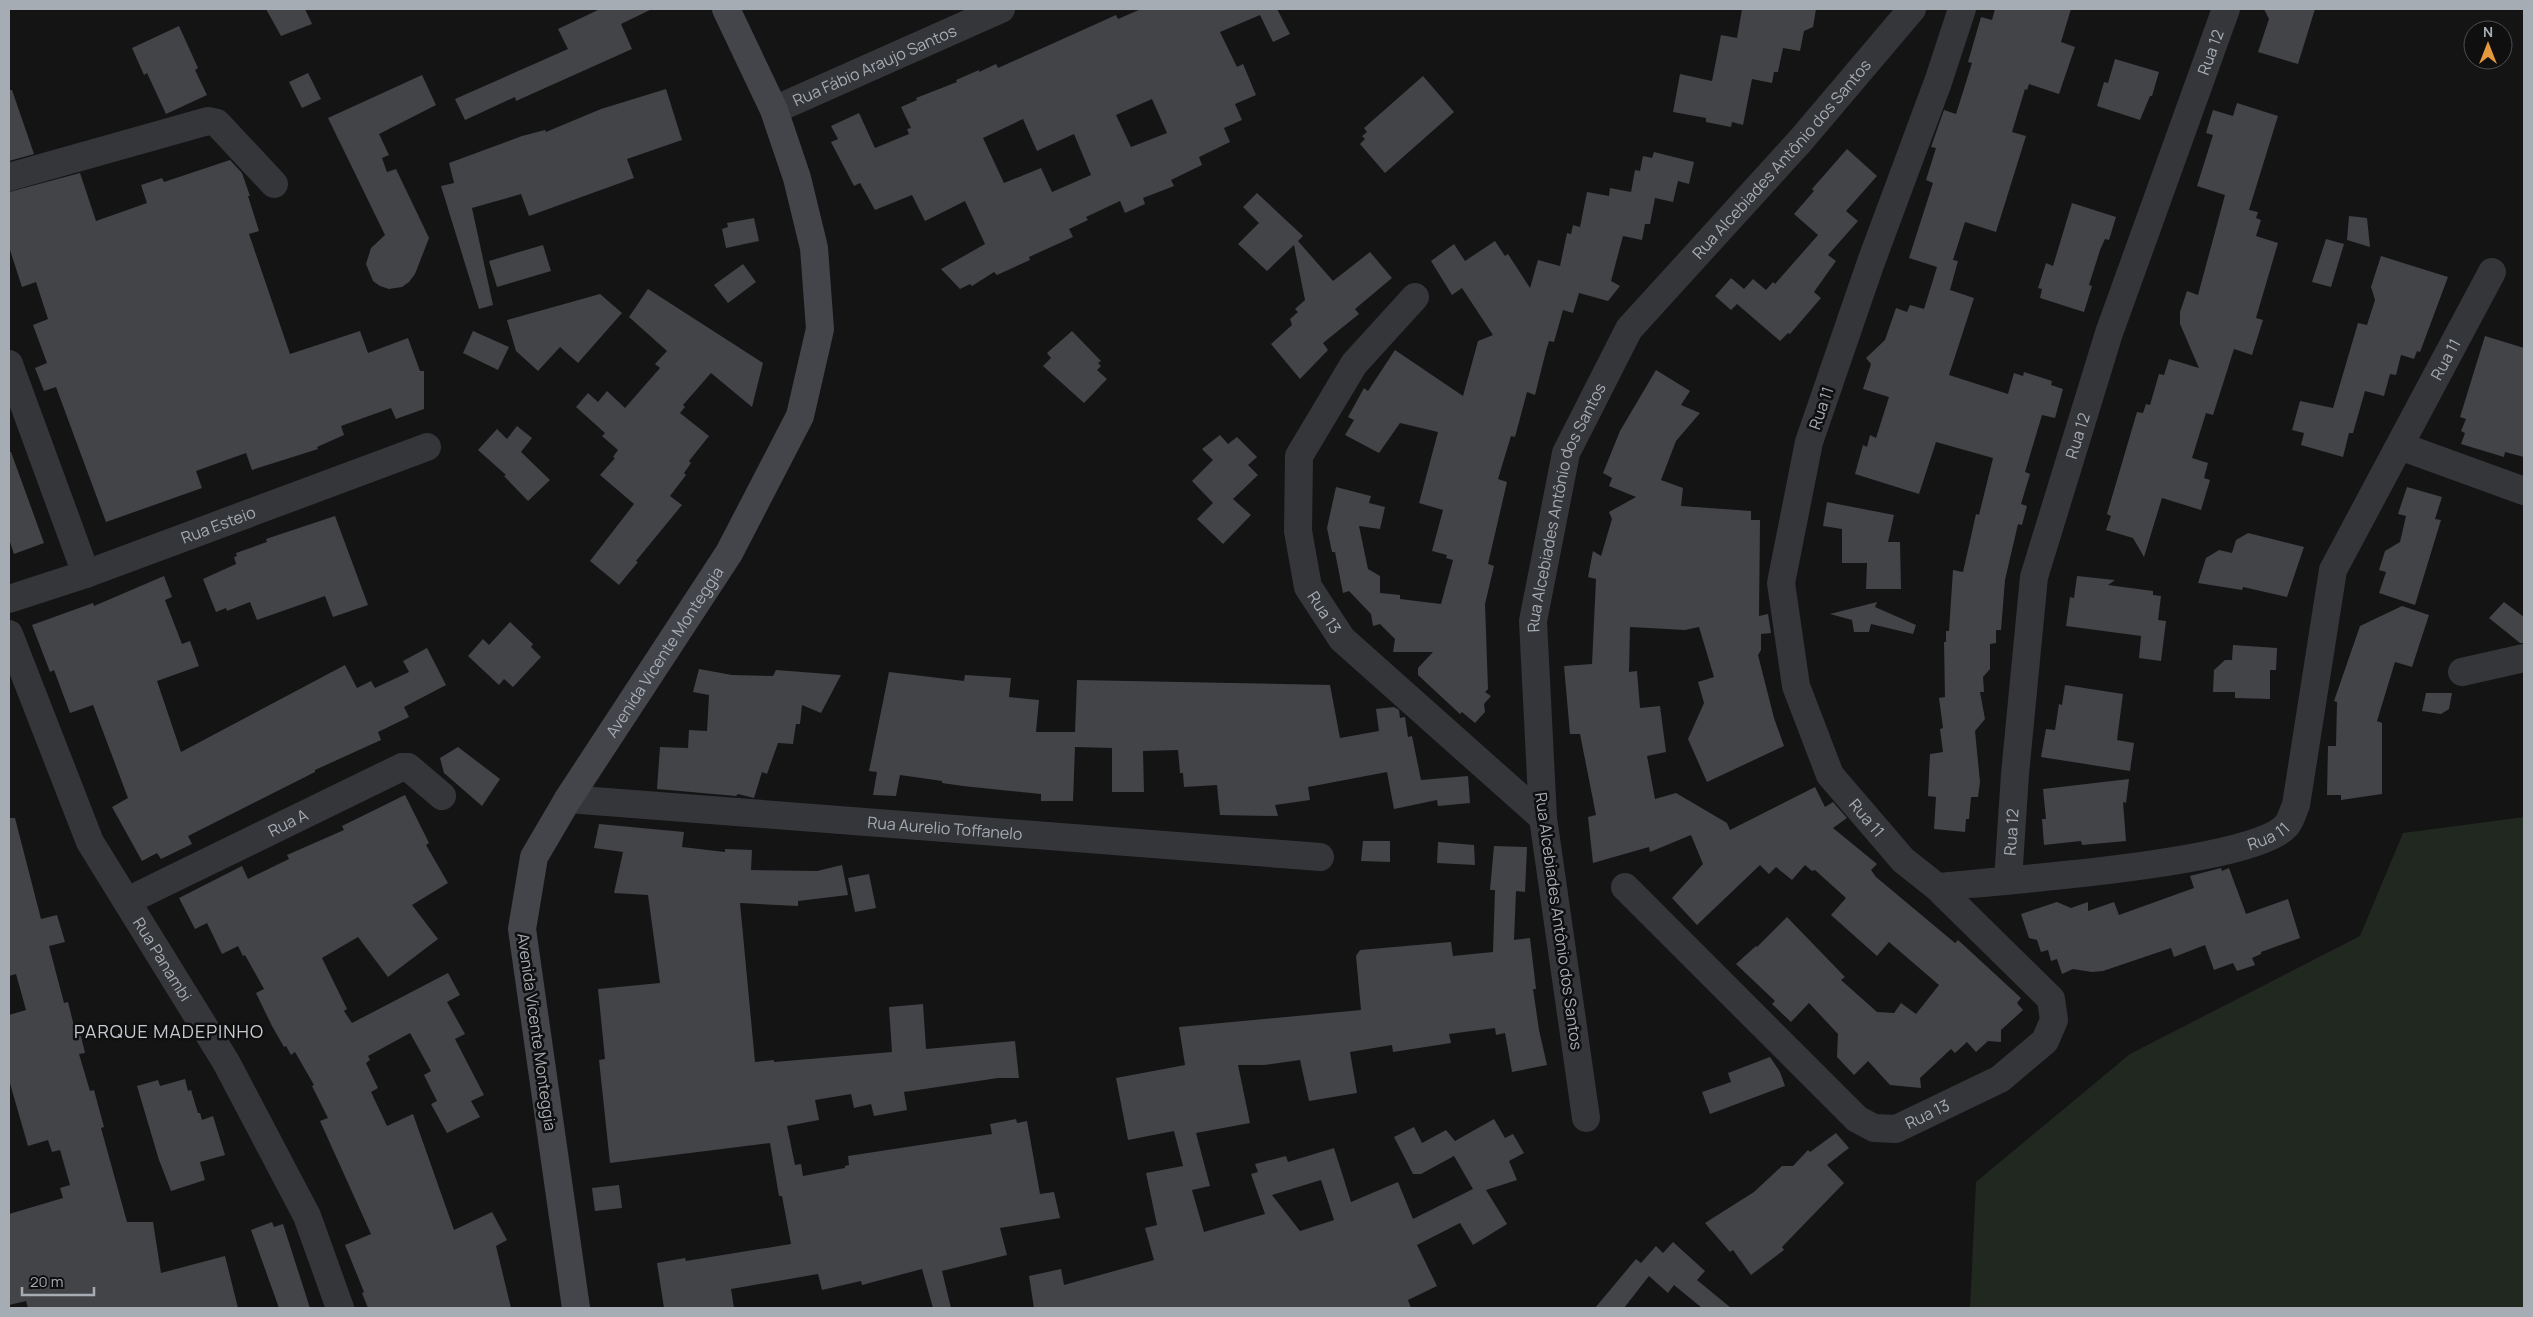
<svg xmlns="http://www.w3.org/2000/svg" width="2533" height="1317" font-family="Manrope,sans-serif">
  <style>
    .green { fill: #202820 }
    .building { fill: #434448; fill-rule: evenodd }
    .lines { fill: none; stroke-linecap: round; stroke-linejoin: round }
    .minor { stroke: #35363a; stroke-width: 28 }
    .secondary { stroke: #43454a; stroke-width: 28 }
    .labels { text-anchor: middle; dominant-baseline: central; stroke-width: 5; stroke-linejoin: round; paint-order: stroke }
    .street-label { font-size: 16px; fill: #a6acb4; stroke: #0f0f10 }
    .neighbourhood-label { font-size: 18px; letter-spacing: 1px; fill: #c7cbd1; stroke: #0f0f10 }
  </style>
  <rect width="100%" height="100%" fill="#141415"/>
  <path class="green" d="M2524,817V1308H1970L1976,1182L2130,1054L2360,936L2403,833Z"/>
  <path class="building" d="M266,9H305L312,24L281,36Z
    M600,9H652L621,24L632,49L516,101L515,97L465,120L455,99L568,49L558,29Z
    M1141,9H1277L1290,34L1273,42L1260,15L1220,32L1237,67L1243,64L1256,95L1235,104L1242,120L1224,128L1230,142L1199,157L1202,165L1171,180L1174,186L1143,198L1145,204L1125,213L1120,201L1086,217L1088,220L1069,229L1073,237L1029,257L1030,260L997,275L994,272L972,286L970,284L960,289L941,269L985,244L965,201L925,221L912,195L875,210L860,183L854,186L831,142L838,139L831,126L859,113L875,148L909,134L907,129L911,128L901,107L917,100L916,98L957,82L956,80L979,70V72L996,64L998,68L1116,15L1118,19ZM1152,99L1167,133L1131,147L1116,115ZM1023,119L1037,151L1074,134L1091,175L1052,192L1041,168L1004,183L983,138Z
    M1742,9H1816L1813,27L1804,31L1800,51L1783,48L1778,72H1774L1772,83L1752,79L1743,125L1732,122L1731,127L1706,122V118L1673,112L1680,74L1712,81L1721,35L1737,38Z
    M1995,9H2071L2061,42L2075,47L2059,94L2029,84L2027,90L2025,89L2012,132L2026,136L1996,232L1965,222L1953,260L1958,261L1950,290L1974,298L1949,375L2008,394L2014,373L2023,376L2024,372L2052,381L2051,385L2063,389L2055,418L2042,415L2025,472L2030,474L2021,504L2027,506L2022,525L2018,524L2005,580L2001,630H1996V643L1990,644V669L1983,677L1984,692H1980L1985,719L1975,731L1980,782L1978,797H1971L1969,819H1966L1965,832L1934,829L1936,797L1928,796L1930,754L1943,752L1940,729L1943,728L1939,698L1945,697L1944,642H1946V631H1949L1953,570L1963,572L1976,514L1979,515L1993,458L1936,442L1919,494L1855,474L1863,445L1867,447L1870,435L1876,438L1889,397L1863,389L1871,364L1866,358L1885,340L1896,308L1907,312L1910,305L1924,309L1937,267L1909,258L1933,183L1926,180L1936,148L1931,147L1944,110L1956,114L1972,63L1968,62L1981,17L1992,20Z
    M2264,9H2315L2298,64L2258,52L2269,19Z
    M179,26L198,68L195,70L207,95L166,114L147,73L144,75L132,48Z
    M2115,59L2159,72L2152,96H2150L2140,120L2097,106L2104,82L2108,83Z
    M308,73L321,99L302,108L289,82Z
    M422,75L436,105L379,134L389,155L382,158L387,172L396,169L429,238L415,274L409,282L402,287L389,289L380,286L373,281L366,264L371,248L385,235L328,118Z
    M1423,76L1454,112L1385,173L1360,144L1365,139L1362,136L1367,132L1364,128Z
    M666,89L682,140L627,159L634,178L529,216L521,194L472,208L493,305L479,309L441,186L454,183L449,163L522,136L545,130L546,132L601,109Z
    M9,90H12L34,154L9,161Z
    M2237,103L2278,116L2249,210L2258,212L2256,218L2261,220L2256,236L2278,243L2256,318L2263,320L2252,355L2234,349L2213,415L2206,413L2192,458L2208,463L2204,478L2210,480L2201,510L2162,498L2144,557L2133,538L2106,530L2111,516L2107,514L2137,412L2143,413L2146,404L2150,405L2159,374L2164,375L2169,359L2199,368L2180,324V312L2187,291L2198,295L2225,195L2197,186L2213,135L2206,133L2213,110L2233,116Z
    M1847,149L1877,176L1846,211L1858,221L1828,255L1836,261L1814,292L1821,298L1790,334L1788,333L1780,341L1737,304L1731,310L1715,296L1731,278L1744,289L1753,279L1766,290L1773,282L1775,284L1818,235L1794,214L1814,191L1812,189Z
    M1654,152L1694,162L1689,184L1678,181L1673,202L1655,198L1650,224H1645L1642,240L1623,236L1611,281L1620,286L1608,301L1579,293L1573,313L1563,310L1554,342L1549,341L1546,351L1535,395L1527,392L1515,437L1511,436L1498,479L1507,482L1488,564L1494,566L1485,604L1488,689L1485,692L1491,696L1484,704L1485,712L1475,723L1462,712L1460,714L1418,675V668L1433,652H1393L1395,639L1380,624L1373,626L1371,614L1349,591L1343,593L1335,552H1332L1327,528L1336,487L1371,496L1369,503L1385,507L1380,529L1359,526L1368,569L1380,576V593L1400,595V599L1441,604L1453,560L1446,558L1447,555L1432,551L1443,510L1419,503L1438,432L1400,423L1379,453L1345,435L1354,420L1348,417L1364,388L1368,391L1395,350L1463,396L1478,341L1493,335L1462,288L1452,295L1431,261L1454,244L1465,261L1495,241L1505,256L1508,254L1530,288L1538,260L1560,266L1567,233L1571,234L1573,225L1580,227L1587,192L1609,196L1610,188L1631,192L1635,170L1640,171L1643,156L1652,158Z
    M230,160L242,173L250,196H248L259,231L249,234L290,354L360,331L368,353L408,338L420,371H424V409L396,419L391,408L341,426L344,435L317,447L318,449L252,470L246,453L196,471L202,488L106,522L56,387L44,391L35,368L47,363L33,325L48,319L36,282L22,287L9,247V192L80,173L96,221L147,203L141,185L162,178L164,182Z
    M1257,193L1303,236L1298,241L1333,281L1370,252L1392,278L1355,309L1359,314L1323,343L1328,350L1300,379L1271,344L1292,325L1290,319L1298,312L1295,309L1305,300L1294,245L1267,271L1238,244L1259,223L1243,207Z
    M2072,203L2116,217L2109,240L2105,239L2100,250L2089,285L2092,286L2084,312L2040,298L2042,289L2038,288L2046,263L2053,266Z
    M2349,216L2367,218L2370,247L2347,240Z
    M754,218L759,241L726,248L722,229L728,227L727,223Z
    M2326,239L2344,244L2331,287L2312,282Z
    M543,245L551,271L497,287L489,261Z
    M2381,256L2448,277L2420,352L2417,351L2414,359L2401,355L2396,375L2390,374L2384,396L2365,391L2353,433H2349L2343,457L2301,445L2304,433L2292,430L2300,401L2333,408L2358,323L2367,325L2375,300L2371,287Z
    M743,264L756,282L728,303L714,285Z
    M648,289L763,363L752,407L711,373L683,405L685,407L680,413L709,436L689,461L691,463L684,473L686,475L670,496L682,505L636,561L638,562L619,585L590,561L634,504L600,475L615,458L613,457L618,450L602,436L605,433L576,407L588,393L598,402L607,391L625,408L660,368L655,364L667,351L629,317Z
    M600,294L622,313L578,363L560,347L538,371L516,351L507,320Z
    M473,331L509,347L498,370L463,353Z
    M1072,331L1101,361L1098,363L1101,366L1097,370L1107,379L1084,403L1043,366L1051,358L1047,353Z
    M2485,336L2524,348V457L2505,452L2504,457L2461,444L2465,433L2461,431L2466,419L2460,417Z
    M1656,370L1690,391L1681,405L1700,413L1676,441L1661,480L1683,488L1681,506L1751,511V520H1760L1759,616L1768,614L1771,633L1761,634V650L1758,655L1774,718L1784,746L1707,782L1688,739L1704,703L1698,682L1714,677L1699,627L1685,630L1630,627L1629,672L1637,671L1640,708L1660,706L1666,752L1647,756L1655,799L1676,793L1727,823L1730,830L1815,787L1825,807L1833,802L1847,818L1833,828L1877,864L1871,870L1876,877L1955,943L1958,940L2021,998L2017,1003L2023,1010L2001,1030V1042L1988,1041L1976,1052L1967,1042L1955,1053L1951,1049L1920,1078L1921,1088L1890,1085L1868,1061L1854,1075L1837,1057L1838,1034L1809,1003L1791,1022L1772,1004L1775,1001L1736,964L1756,946L1757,947L1787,917L1845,977L1841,980L1877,1012L1894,1013L1901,1003L1916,1014L1939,985L1889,942L1877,956L1831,915L1846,898L1815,870L1812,871L1805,865L1792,880L1776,867L1769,874L1760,865L1697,925L1672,898L1703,864L1691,835L1650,852L1649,847L1593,863L1588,817L1596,815L1580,734H1570L1564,666L1592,664L1596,579L1588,577L1593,551L1601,556L1612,519L1609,512L1636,497L1609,486L1612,478L1603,473L1620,431Z
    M517,426L532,438L521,452L550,480L528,501L504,476L506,475L478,450L497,429L507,439Z
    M1220,435L1228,444L1237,437L1257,457L1248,465L1258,475L1233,499L1251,515L1223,544L1197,519L1213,503L1192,481L1213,460L1202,449Z
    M9,452H11L44,543L14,554L9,539Z
    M2407,487L2442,497L2435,519L2441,520L2415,605L2379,593L2386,572L2379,570L2385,551L2400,542L2406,516L2398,514Z
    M1827,502L1894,515L1888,542H1900L1901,589H1866L1867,563H1842V529L1823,526Z
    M335,516L368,605L333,617L325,596L257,620L250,602L227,611L226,608L216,612L203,579L236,564L234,557L237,556L236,553L267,542L266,539Z
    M2248,533L2304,547L2287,597L2243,587L2242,590L2198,583L2206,558L2219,550L2232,553L2236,540Z
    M164,576L172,597L165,600L182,644L190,641L199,666L157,681L181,752L345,665L357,688L371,681L375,688L409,672L403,661L427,648L446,685L404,707L409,717L378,732L381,740L315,770V772L188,836L192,844L161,859L157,853L142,861L112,807L128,798L93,705L70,713L54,670L50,672L32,625L93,603L94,606Z
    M2077,576L2115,580L2108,585L2153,591V595L2161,596L2158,620L2166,621L2161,661L2139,658L2141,636L2066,626L2070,597L2074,598Z
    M1877,602L1875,607L1916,625L1913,634L1871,624L1869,632H1854L1852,620L1830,614Z
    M2504,602L2524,617V643H2520L2489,618Z
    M2402,606L2429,615L2412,667L2395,662L2377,721L2382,723V794L2341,800V795H2327L2328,746H2336L2337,702L2334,701L2360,626Z
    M510,622L533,644L531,647L541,657L513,687L504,679L499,685L468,656L483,639L489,645Z
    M2233,645L2277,648L2276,670H2270V699L2235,698V692H2213L2214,670L2225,660H2232Z
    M699,669L732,675L773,676L776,670L841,675L821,713L802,705L800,724H796L793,744L778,743L767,774L762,772L754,798L738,794L736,796L657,789L660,747L688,748L689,730L707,731L709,695L693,692Z
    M889,672L964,681L965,675L1011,678L1009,697L1039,700L1036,732H1075L1077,680L1330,685L1340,738L1379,731L1376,709L1394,707L1399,710L1400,718L1405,717L1408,737L1412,736L1421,780L1468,776L1470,803L1438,806L1437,800L1394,809L1387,772L1308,787L1310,800L1275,805L1278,816L1220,815L1217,785L1184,787L1183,773H1180L1178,750L1143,751L1144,792H1112V748L1075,747L1073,801H1041V794L963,786L942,783V781L900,775L896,796L873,795L877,772L869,771Z
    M2065,685L2123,694L2117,740L2134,743L2130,771L2041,757L2046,729L2055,730L2059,704L2062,705Z
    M2426,693H2452L2449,709L2441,714L2422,711Z
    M458,747L500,779L482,806L444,773L440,758Z
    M2129,779L2126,803L2123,802L2126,841L2082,845L2081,841L2044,845L2042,819H2046L2043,789Z
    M405,795L429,843L426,845L448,883L412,905L438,939L388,977L358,937L322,958L347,1009L344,1011L352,1023L448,973L460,995L447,1002L465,1034L455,1039L484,1095L471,1101L480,1117L447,1133L431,1104L437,1101L424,1075L431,1071L410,1033L368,1056L370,1060L366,1063L378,1088L371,1092L387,1126L413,1114L454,1230L492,1212L507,1240L496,1246L511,1308H368L362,1293L364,1292L345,1245L371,1234L320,1121L328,1118L312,1086L314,1085L295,1052L291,1055L286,1046L284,1047L272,1026L256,993L264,989L245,955L243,956L238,946L222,954L207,923L195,929L179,898L242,866L248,879L289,859L287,855L344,830L342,826Z
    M9,818H15L41,919L57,915L65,942L49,946L64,1003L68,1002L76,1034L80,1032L85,1053L79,1054L90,1091L94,1090L104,1127L101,1128L127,1222H153L161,1273L225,1256L238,1308H28L26,1301L9,1305V1214L63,1198L60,1188L70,1185L60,1150L52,1152L48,1140L28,1146L9,1080V1015L26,1010L16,974L9,976Z
    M599,824L684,832L682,847L725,852V849L752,850L751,870L817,871L842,865L848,895L798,901V906L740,903L755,1062L774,1060V1062L892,1052L889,1007L923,1004L926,1049L1015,1041L1019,1078H998L904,1092L907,1110L874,1116L871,1104L854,1108L851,1094L815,1100L819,1120L787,1126L795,1165L801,1164L803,1176L845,1168V1166L849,1165L848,1156L992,1134L990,1124L1016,1119L1017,1123L1027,1121L1040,1194L1054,1192L1060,1218L1000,1228L1007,1255L942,1271L951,1308H933L922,1269L862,1285L861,1281L822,1290L818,1274L731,1289L734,1308H664L657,1263L685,1258L686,1261L791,1244L782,1196H779L770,1143L610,1163L599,1060L605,1059L598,989L660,983L648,895L614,893L623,852L594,848Z
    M1363,841H1390V862L1361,861Z
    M1438,842L1474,845L1475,865L1437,863Z
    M1494,846L1527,847L1525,892L1516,891L1514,940L1530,938L1536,989H1533L1539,1030L1547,1065L1512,1072L1505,1033L1496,1035L1495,1028L1449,1034L1451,1043L1393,1052L1392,1045L1350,1052L1357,1093L1309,1101L1300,1060L1264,1065H1238L1250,1123L1196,1133L1210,1186L1192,1190L1204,1232L1265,1214L1251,1174L1258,1172L1255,1164L1286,1156L1288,1162L1334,1148L1351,1202L1398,1182L1413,1219L1473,1189L1454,1156L1421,1174H1413L1394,1137L1414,1127L1422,1143L1446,1130L1455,1141L1494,1119L1505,1138L1513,1134L1524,1153L1509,1161L1517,1180L1486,1190L1507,1224L1473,1245L1460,1223L1417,1245L1437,1286L1408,1300L1411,1308H1034L1029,1276L1061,1269L1064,1285L1154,1260L1145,1228L1157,1225L1146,1173L1183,1166L1174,1131L1128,1140L1116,1078L1185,1065L1179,1027L1361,1010L1356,956L1360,950L1451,942L1453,956L1493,952L1495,890H1490ZM1321,1180L1334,1220L1300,1231L1272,1195Z
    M2221,868L2222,871L2229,868L2246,914L2288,899L2300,938L2261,952V954L2252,958L2255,965L2237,971L2233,963L2214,970L2205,945L2174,957L2171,948L2103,971L2092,972L2073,969L2062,974L2057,959L2051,961L2048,950L2041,952L2037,940L2029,938L2021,914L2057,902L2071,908L2088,902V911L2114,902L2119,915L2194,888L2190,876Z
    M869,874L876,908L855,912L848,878Z
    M1770,1057L1780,1072L1785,1086L1710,1114L1702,1092L1731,1082L1728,1073Z
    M185,1079L188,1091L191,1090L198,1113H200L202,1120L213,1116L225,1155L200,1162L205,1180L171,1191L159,1160L137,1086L158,1080L160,1086Z
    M1836,1133L1849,1148L1827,1165L1844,1183L1782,1247L1784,1250L1751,1275L1733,1250L1730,1252L1705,1223L1754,1192L1782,1166H1793L1808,1150L1810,1152Z
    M619,1185L622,1208L595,1211L592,1188Z
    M272,1222L274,1227L283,1224L310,1308H279L251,1230Z
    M1673,1242L1705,1271L1697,1280L1731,1308H1702L1674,1285L1668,1293L1649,1276L1624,1308H1595L1636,1259L1641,1263L1656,1246L1663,1253Z"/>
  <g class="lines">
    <g class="minor">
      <path id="s1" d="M1962,9L1938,82L1871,262L1809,442L1781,583L1796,686L1830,775L1903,860L1937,887C1997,881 2252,864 2286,826C2291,821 2293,811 2296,805L2333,570L2492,272"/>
      <path id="s2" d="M774,110L1001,9"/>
      <path d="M9,177L208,121L217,123L274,184"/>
      <path id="s3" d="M1415,297L1354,364L1299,456L1298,531L1308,587L1342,639L1543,818"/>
      <path d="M9,364L86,574"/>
      <path d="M2400,446L2524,491"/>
      <path id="s4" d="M9,599L86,574L427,447"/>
      <path id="s5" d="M9,634L90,842L226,1062L307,1216L340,1308"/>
      <path d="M2462,672L2524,658"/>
      <path id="s6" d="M568,799L1320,857"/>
      <path id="s7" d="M2008,880L2015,774L2034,577L2109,333L2226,9"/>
      <path id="s8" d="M1625,887L1857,1119L1874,1128L1896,1129L2000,1079L2045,1041L2054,1020L2051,999L1937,887"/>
      <path id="s9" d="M127,901L402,767H408L442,796"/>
      <path id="s10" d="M1586,1118L1543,818L1533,621L1566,453L1629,329L1801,140L1912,9"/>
    </g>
    <path class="secondary" id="s11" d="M576,1308L522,929L534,857L568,799L729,553L800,416L820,329L814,248L797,178L774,110L726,9"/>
  </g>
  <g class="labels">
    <g class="street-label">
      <text stroke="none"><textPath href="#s7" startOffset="858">Rua 12</textPath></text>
      <text stroke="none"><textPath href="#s2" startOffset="110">Rua Fábio Araujo Santos</textPath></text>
      <text stroke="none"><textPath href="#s10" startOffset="1039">Rua Alcebiades Antônio dos Santos</textPath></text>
      <text stroke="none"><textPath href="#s1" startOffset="1815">Rua 11</textPath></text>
      <text transform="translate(1821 408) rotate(-71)">Rua 11</text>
      <text stroke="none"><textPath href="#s7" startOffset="452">Rua 12</textPath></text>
      <text stroke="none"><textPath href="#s10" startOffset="619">Rua Alcebiades Antônio dos Santos</textPath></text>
      <text stroke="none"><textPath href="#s4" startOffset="222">Rua Esteio</textPath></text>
      <text stroke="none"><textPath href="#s3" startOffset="360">Rua 13</textPath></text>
      <text stroke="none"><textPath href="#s11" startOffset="699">Avenida Vicente Monteggia</textPath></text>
      <text stroke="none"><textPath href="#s1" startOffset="859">Rua 11</textPath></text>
      <text stroke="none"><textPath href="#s9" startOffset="179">Rua A</textPath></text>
      <text stroke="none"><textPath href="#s6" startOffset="378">Rua Aurelio Toffanelo</textPath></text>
      <text stroke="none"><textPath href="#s1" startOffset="1294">Rua 11</textPath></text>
      <text stroke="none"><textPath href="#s7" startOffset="48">Rua 12</textPath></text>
      <text transform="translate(1559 921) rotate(82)">Rua Alcebiades Antônio dos Santos</text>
      <text stroke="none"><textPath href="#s5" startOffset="361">Rua Panambi</textPath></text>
      <text transform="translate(537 1032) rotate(82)">Avenida Vicente Monteggia</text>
      <text stroke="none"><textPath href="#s8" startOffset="404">Rua 13</textPath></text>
    </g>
    <g class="neighbourhood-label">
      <text x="169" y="1031">PARQUE MADEPINHO</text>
    </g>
  </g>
  <rect width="2533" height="1317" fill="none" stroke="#a6acb4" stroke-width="20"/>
  <g transform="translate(2488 45)"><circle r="24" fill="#0f0f10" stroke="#4b4e52"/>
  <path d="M0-4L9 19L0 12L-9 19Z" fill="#e4993d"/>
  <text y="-8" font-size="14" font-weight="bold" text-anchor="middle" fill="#a6acb4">N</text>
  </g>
  <path d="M22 1287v8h72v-8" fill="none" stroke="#a6acb4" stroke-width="2.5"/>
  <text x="30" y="1287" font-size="15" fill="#a6acb4" stroke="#0f0f10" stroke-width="4" paint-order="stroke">20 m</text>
</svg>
